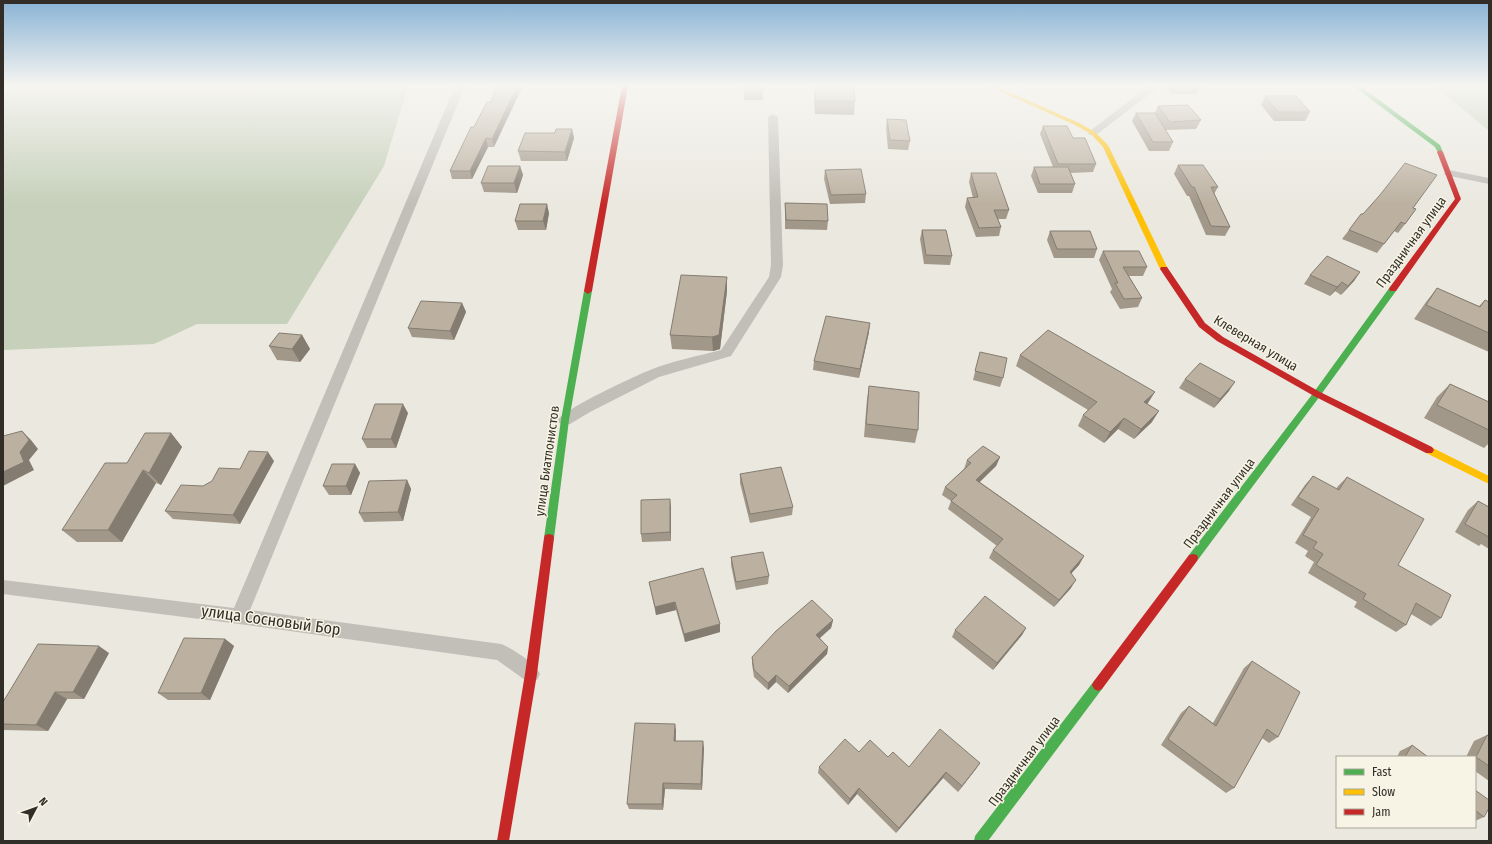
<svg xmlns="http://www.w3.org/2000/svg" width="1492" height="844" font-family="'Fira Sans Condensed',sans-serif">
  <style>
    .green { fill: #c6d0ba }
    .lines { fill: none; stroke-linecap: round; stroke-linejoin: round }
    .street { fill: #c2bfb8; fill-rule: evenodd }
    .fast { fill: #4caf50; fill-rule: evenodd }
    .slow { fill: #ffc107; fill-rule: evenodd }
    .jam { fill: #c62828; fill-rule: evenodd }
    .wall { fill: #a2988a }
    .shaded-wall { fill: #847c71 }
    .building { fill: #bcb1a1; stroke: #847c71 }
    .labels { text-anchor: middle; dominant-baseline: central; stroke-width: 3; stroke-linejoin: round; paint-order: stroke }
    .street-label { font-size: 13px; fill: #322e27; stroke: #f7f4e5 }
    .near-street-label { font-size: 16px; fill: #322e27; stroke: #f7f4e5 }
  </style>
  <rect width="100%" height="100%" fill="#eae8df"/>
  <path class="green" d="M3,86H408L384,166L287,324H197L154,344L3,350Z
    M1435,86H1489V131Z"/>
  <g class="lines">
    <path class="street" d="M455,86H465L250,610L501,644C512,648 535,663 540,674L537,680L531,682L525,680L497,660L239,624L3,594V580L234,608Z
      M1145,86H1155L1156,89L1096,135H1090L1088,133L1090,131L1146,88Z
      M773,114L778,117L783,265L781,277L731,356L659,377L590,412L570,424L565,425L560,424L558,420C564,409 635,376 650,370C672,361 698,356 721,350L769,277L771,265L768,117Z
      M1449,170L1489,178V184L1445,175L1444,173Z"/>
    <path class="fast" d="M1353,86H1360L1440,145L1443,152L1442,153H1438L1435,147Z
      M1393,286L1397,289L1396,291L1320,396L1197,561L1193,562L1189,561L1188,558L1189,555L1314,392L1390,287Z
      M588,288L592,291L569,420L554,538L553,541L549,542L545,541L544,538L561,420L584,291Z
      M1098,679L1102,681L1104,685L1102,689L988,841H974L975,836L1094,681Z"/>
    <path class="slow" d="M988,86H996L1079,123L1095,132L1108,145L1168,269L1167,271H1164L1160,269L1103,147L1091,134L1075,125Z
      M1429,446L1489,476V484L1426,453L1424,450L1426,447Z"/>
    <path class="jam" d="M622,86H628L592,291L588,294L584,291Z
      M1440,150L1443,152L1461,199L1396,291H1390L1389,289L1390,287L1455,199L1437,152Z
      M1161,267H1167L1205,323L1223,337L1320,392L1432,447L1434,450L1432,453H1426L1314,396L1217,341L1199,327L1160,269Z
      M549,534L553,535L554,538L537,674L509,841H497L525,674L544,538L545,535Z
      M1193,554L1197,555L1198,558L1197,561L1102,689L1098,691L1094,689L1092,685L1094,681L1189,555Z"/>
  </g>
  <path class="wall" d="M744,86H763V100H744Z
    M1166,86H1201L1197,94H1171Z
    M815,87L855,101L854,115L815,114L814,100Z
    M1265,96L1310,112L1305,121H1274L1261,105Z
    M487,102L494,147H488L472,179H452L450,171L474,127Z
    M1158,106L1201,120L1196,129L1166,130L1173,142L1169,151H1149L1132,121L1136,113H1155Z
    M887,119L910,141L908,150L888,149L886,128Z
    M1043,126L1073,138L1096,164L1093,172L1070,173L1075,184L1072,193H1038L1031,176L1034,167H1053L1040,134Z
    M572,129L574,138L567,161H521L518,151L555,133Z
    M1178,165L1218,187L1214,194L1230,227L1225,236L1206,235L1189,196H1187L1174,174Z
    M520,166L523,175L517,193L484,192L481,183Z
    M825,170L866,194L865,203L830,204L824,179Z
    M971,173L1009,210L1006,219H998L1001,227L999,236L976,237L965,207L967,198H973L969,182Z
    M785,203L828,221L827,230L785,229Z
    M1413,208L1409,219L1398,233L1394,231L1377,253L1342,239L1349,230L1363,214Z
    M549,213L546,230H518L515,221Z
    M922,230L952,256L950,265L924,264L920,239Z
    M1050,231L1097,249L1094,258H1054L1047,240Z
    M1103,251L1147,267L1143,276H1129L1142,298L1138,307L1120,309L1110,292L1112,289L1099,260Z
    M1360,272L1354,281L1341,295L1335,291L1330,296L1304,284L1310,275Z
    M727,277V291L720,349L713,351L672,349L670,335Z
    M1437,288L1479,306L1485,300L1489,302V352L1414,319L1426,302Z
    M462,303L466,312L454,340L412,337L408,328Z
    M869,332L859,378L813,370L814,361Z
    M302,335L310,349L300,362L277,360L269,346Z
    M980,352L1003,378L1000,387L973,380Z
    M1020,355L1148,403L1147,404L1152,422L1134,439L1118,429L1104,443L1078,426L1083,415L1088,410L1016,366Z
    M1185,379L1229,391L1214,408L1179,388Z
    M1450,384L1489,402V443L1484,448L1424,418L1437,397Z
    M869,386L918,430L915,443L864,437L867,399Z
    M408,413L396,448H367L362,439Z
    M171,433L182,447L161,485L156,483L122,542H77L62,530L127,463Z
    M1000,457L996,466L980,482L1084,556L1079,565L1071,574V588L1054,607L989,558L993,550L997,546L948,509L951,501L942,495L945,487L964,469L967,460Z
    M274,461L240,524L173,519L165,511L203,486L240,469Z
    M355,464L360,473L351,495H329L323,486Z
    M740,474L793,507L792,515L750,523L740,483Z
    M1313,476L1336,489L1338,486L1347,477L1398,565L1441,618L1431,626L1411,614L1406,625L1396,632L1354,607L1357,602L1308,573L1314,562L1305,556L1308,551L1295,543L1311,517L1291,505L1305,485Z
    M407,480L411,489L403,521L364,522L359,513Z
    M1478,501L1489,507V549L1481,544L1479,546L1455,532L1468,510Z
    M671,507V541L642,542L641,534Z
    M731,557L769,576L768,584L736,590L731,565Z
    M649,582L720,624V632L685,642L676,610L656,615Z
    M833,620L831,628L820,638L828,647L827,654L788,693L776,682L768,690L754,677L752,664V657Z
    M1026,628L1022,635L993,670L952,637L955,630Z
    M225,639L234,646L210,700H168L158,693Z
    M109,653L84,699H67L48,731L3,730V702Z
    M1252,661L1278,737L1269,743L1262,738L1234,788L1226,793L1161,745L1181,713L1189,706L1213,723L1244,668Z
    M676,730V741L704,748L702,790L665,789L663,810L629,809L627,804Z
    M1487,735L1489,736V781L1475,771V757H1466L1474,741Z
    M1412,745L1428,757H1397L1400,751Z
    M859,752L888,757L909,767L980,763L958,792L943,778L896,833L857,794L848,805L818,773L819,767Z
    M1475,790L1484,817L1475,821Z"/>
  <path class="shaded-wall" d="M517,86H523L494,147L492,139Z
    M572,129L574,138L567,161L565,152Z
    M486,138L488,147L472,179L470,171Z
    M520,166L523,175L517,193L514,183Z
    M547,204L549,213L546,230L543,221Z
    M1360,272L1354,281L1341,295L1348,286Z
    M727,277V291L720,349L713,351L712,337Z
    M1342,282L1335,291L1330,296L1337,287Z
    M462,303L466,312L454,340L450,331Z
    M870,323L869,332L859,378L860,369Z
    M302,335L310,349L300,362L292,349Z
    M1235,382L1229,391L1214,408L1220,399Z
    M1155,392L1148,403L1138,413L1144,402Z
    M403,404L408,413L396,448L391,439Z
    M1159,411L1152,422L1134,439L1141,429Z
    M1124,418L1118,429L1104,443L1110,432Z
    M22,431L31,440L38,449L29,460L34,470L3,486V472Z
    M171,433L182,447L161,485L149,473Z
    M268,452L274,461L240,524L233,515Z
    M1000,457L996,466L973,488L976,480Z
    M355,464L360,473L351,495L346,486Z
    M143,470L156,483L122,542L108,530Z
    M407,480L411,489L403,521L398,512Z
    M670,499L671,507V541L670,532Z
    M1084,556L1079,565L1065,580L1070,572Z
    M1076,580L1071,588L1054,607L1059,600Z
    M675,602L676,610L656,615L655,607Z
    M833,620L831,628L815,642L816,635Z
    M720,624V632L685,642L684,634Z
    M1026,628L1022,635L993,670L997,663Z
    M225,639L234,646L210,700L201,693Z
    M99,646L109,653L84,699L73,692Z
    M828,647L827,654L788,693L789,686Z
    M776,675V682L768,690V683Z
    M55,692L67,699L48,731L36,725Z
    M675,724L676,730L675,747L674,741Z
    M703,741L704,748L702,790L701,784Z
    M980,763L976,769L958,792L962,786Z
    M946,772L943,778L896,833L899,828Z
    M663,783L665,789L663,810L662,804Z
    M859,788L857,794L848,805L850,799Z"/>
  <path class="building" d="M496,86H517L492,139L486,138L470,171H450L471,127H474L487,102H491Z
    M744,86H763V91H744Z
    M1174,86H1201L1174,87Z
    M815,87H854L855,101H816Z
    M1265,96H1296L1310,112H1278Z
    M1188,105L1201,120L1170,122L1158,106Z
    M1136,113H1155L1173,142H1153Z
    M887,119L906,120L910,141L890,140Z
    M1043,126H1067L1073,138H1085L1096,164H1058Z
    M556,129H572L565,152L518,151L525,133H555Z
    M1405,163L1437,175L1413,208L1416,209L1405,224L1401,222L1384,244L1349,230L1361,214H1363L1380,195Z
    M1178,165H1203L1218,187H1211L1230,227L1211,226L1194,187H1192Z
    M488,166H520L514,183H481Z
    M1034,167H1068L1075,184H1040Z
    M861,169L866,194L831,195L825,170Z
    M971,173H996L1009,210H994L1001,227L979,228L967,198L978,197Z
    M785,203L827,204L828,221L786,220Z
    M520,204H547L543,221H515Z
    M922,230H946L952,256L926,255Z
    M1050,231H1090L1097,249H1057Z
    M1103,251H1139L1147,267H1123L1142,298L1124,299L1115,283H1118Z
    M1327,256L1360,272L1348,286L1342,282L1337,287L1310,275Z
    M681,275L727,277L719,335L712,337L670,335Z
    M1437,288L1480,307L1485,300L1489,302V333L1426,305Z
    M421,301L462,303L450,331L408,328Z
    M826,316L870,323L860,369L814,361Z
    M1048,330L1155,392L1144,402L1159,411L1141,429L1124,418L1110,432L1083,415L1097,402L1020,355Z
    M279,333L302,335L292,349L269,346Z
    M980,352L1007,358L1003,378L975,371Z
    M1200,363L1235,382L1220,399L1185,379Z
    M1450,384L1489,402V430L1437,405Z
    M869,386L919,392L918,430L866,424Z
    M375,404H403L391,439H362Z
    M22,431L29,440L20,452L24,462L3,472V436Z
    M145,433H171L149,473L143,470L108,530H62L105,463H127Z
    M983,446L1000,457L976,480L1084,556L1070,572L1076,580L1059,600L993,550L1003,539L951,501L957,495L945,487L971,463L967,460Z
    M249,451L268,452L233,515L165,511L181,485L203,486L212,481L219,468L240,469Z
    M332,464H355L346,486H323Z
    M781,467L793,507L750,514L740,474Z
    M1313,476L1339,490L1347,477L1424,519L1398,565L1451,595L1441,618L1416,603L1406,625L1363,599L1366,594L1316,565L1323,554L1313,548L1317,542L1303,535L1319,509L1298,497Z
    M407,480L398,512L359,513L369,481Z
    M670,499V532L641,534V500Z
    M1478,501L1489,507V537L1465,524Z
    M763,552L769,576L736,582L731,557Z
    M703,568L720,624L684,634L675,602L655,607L649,582Z
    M985,596L1026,628L997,663L955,630Z
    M812,600L833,620L816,635L828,647L789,686L776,675L768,683L754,670L752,657L776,631Z
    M184,638L225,639L201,693H158Z
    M38,644L99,646L73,692H55L36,725L3,724V702Z
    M1252,661L1300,692L1278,737L1267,729L1234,788L1168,739L1189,706L1216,726Z
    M635,723L675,724L674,741H703L701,784L663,783L662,804H627Z
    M940,729L980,763L962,786L946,772L899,828L859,788L850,799L819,767L845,739L859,752L870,740L888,757L893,752L909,767Z
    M1487,735L1489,736V766L1476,757Z
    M1412,745L1428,757H1405Z
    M1475,790L1489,800V808L1484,817L1475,810Z"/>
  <linearGradient id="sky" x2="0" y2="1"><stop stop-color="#89b3d5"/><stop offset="0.42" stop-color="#f6f5f1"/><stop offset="1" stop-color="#f6f5f1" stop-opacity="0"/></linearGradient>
  <rect width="1492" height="204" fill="url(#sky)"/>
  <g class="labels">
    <g class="street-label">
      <text transform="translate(1411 242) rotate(-54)">Праздничная улица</text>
      <text transform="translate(1256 343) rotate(31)">Клеверная улица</text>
      <text transform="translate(547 461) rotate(-82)">улица Биатлонистов</text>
      <text transform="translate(1219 503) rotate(-53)">Праздничная улица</text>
      <text transform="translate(1024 761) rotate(-53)">Праздничная улица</text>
    </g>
    <g class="near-street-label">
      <text transform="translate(271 620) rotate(8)">улица Сосновый Бор</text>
    </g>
  </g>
  <rect width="1492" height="844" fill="none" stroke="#322e27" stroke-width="8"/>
  <rect x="1336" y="756" width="140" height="72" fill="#f7f4e5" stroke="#a8a599"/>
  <rect x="1344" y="769" width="20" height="6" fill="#4caf50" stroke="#a8a599"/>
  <text x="1372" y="776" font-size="12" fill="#322e27">Fast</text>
  <rect x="1344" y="789" width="20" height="6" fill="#ffc107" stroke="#a8a599"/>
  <text x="1372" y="796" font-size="12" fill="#322e27">Slow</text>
  <rect x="1344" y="809" width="20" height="6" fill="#c62828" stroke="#a8a599"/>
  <text x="1372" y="816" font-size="12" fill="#322e27">Jam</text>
  <g transform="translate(36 808) rotate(49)" stroke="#f7f4e5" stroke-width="3" paint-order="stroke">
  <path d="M0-3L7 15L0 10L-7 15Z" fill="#322e27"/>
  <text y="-6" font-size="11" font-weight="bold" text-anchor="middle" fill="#322e27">N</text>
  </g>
</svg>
